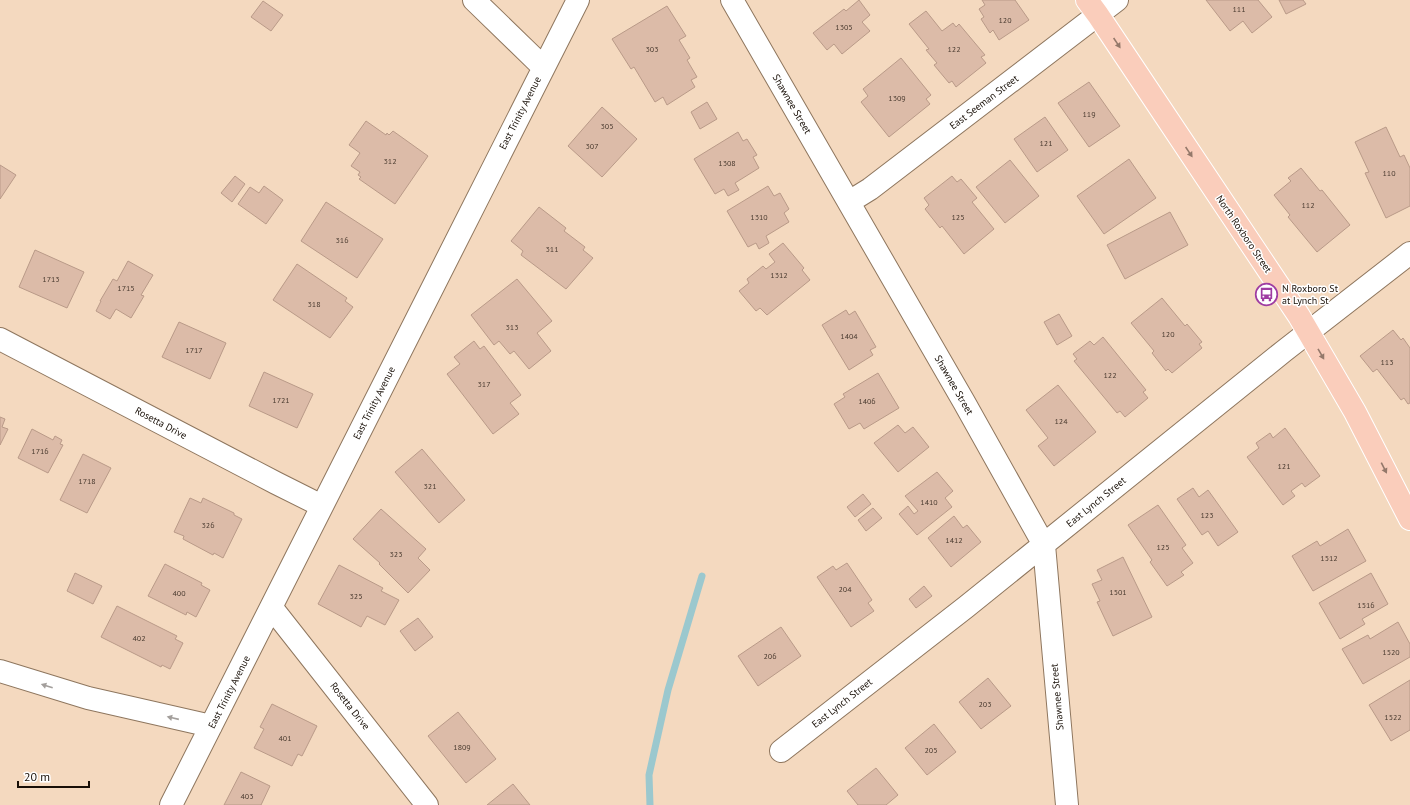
<svg xmlns="http://www.w3.org/2000/svg" width="1410" height="805" font-family="'PT Sans',sans-serif">
  <style>
    .lines { fill: none; stroke-linecap: round; stroke-linejoin: round }
    .stream { stroke: #9bc8ce; stroke-width: 7 }
    .building { fill: #dcbba8; stroke: #b99a88 }
    .minor-casing { stroke: #8e765e; stroke-width: 24 }
    .major-casing { stroke: #fff; stroke-width: 24 }
    .minor { stroke: #fff; stroke-width: 22 }
    .major { stroke: #facdbb; stroke-width: 22 }
    .oneway { fill: #94786a }
    .oneway2 { fill: #a39f9c }
    .labels { text-anchor: middle; dominant-baseline: central; stroke-width: 3; stroke-linejoin: round; paint-order: stroke }
    .number-label { font-size: 8px; fill: #493a2f }
    .street-label { font-size: 10px; fill: #180f07; stroke: #fff }
    .poi-label { font-size: 10px; fill: #180f07; stroke: #fff; text-anchor: start }
  </style>
  <rect width="100%" height="100%" fill="#f4d9bf"/>
  <g class="lines">
    <path class="stream" d="M650,805L649,775L668,690L702,576"/>
  </g>
  <path class="building" d="M859,0L870,15L862,22L870,31L842,54L834,44L827,50L813,33L844,9L846,11Z
    M982,0H1015L1029,20L999,40L993,30L990,33L981,19L984,17L979,9L985,5Z
    M1206,0H1258L1272,17L1252,33L1243,21L1230,31Z
    M1279,0H1303L1306,4L1286,14Z
    M263,1L283,15L271,31L251,17Z
    M667,6L686,36L679,40L690,58L687,60L697,77L691,80L695,87L667,105L663,97L655,102L634,67L631,69L612,39Z
    M926,11L942,31L953,23L956,27L959,24L985,55L981,57L986,63L956,87L952,81L949,83L934,65L937,63L926,50L929,49L909,24Z
    M901,58L931,95L926,99L930,104L889,137L861,102L868,96L863,89Z
    M1089,82L1120,126L1089,147L1058,103Z
    M707,102L717,119L700,129L691,112Z
    M602,107L637,139L602,177L568,146Z
    M1045,117L1068,150L1037,172L1014,139Z
    M366,121L386,135L387,133L389,135L393,131L428,156L395,204L359,179L361,177L358,175L360,172L351,166L360,153L349,145Z
    M1386,127L1400,157L1404,155L1410,168V206L1386,218L1365,173L1369,172L1355,142Z
    M738,132L743,141L747,139L757,155L753,157L759,168L735,183L739,190L728,196L724,189L715,194L694,159Z
    M1129,159L1156,198L1104,234L1077,196Z
    M1010,160L1039,196L1005,223L976,187Z
    M0,165L16,175L0,199Z
    M1301,168L1320,191L1322,190L1350,225L1317,252L1288,217L1290,215L1274,195L1291,181L1288,178Z
    M235,176L245,184L232,202L221,193Z
    M952,176L957,182L961,179L977,198L972,202L994,229L964,254L942,226L940,228L925,209L929,205L924,198Z
    M264,186L283,200L266,224L238,204L250,187L259,193Z
    M768,186L774,196L780,193L789,209L784,213L789,222L766,236L769,243L759,249L756,243L748,247L727,211Z
    M326,202L383,239L357,278L301,241Z
    M539,207L566,228L564,231L585,247L583,250L593,258L566,289L521,255L523,251L511,241Z
    M1170,212L1188,245L1125,279L1107,245Z
    M783,243L804,268L802,270L810,280L767,315L760,308L756,311L739,291L749,283L747,279L763,266L766,269L775,262L769,254Z
    M35,250L84,272L67,308L19,287Z
    M128,261L153,275L141,295L144,296L131,318L116,309L110,319L96,311L101,301H100L113,279L117,281Z
    M297,264L347,298L345,301L353,307L330,338L273,300Z
    M517,279L552,321L537,333L551,351L529,369L514,351L510,354L499,341L494,345L471,315Z
    M1162,298L1185,326L1187,324L1202,342L1199,344L1202,348L1172,373L1168,369L1166,371L1152,353L1154,351L1131,323Z
    M846,310L849,315L855,311L876,347L870,350L873,355L849,370L822,325Z
    M1059,314L1072,336L1057,345L1044,322Z
    M179,322L226,343L210,379L162,357Z
    M1393,330L1401,340L1403,338L1410,348V403L1408,404L1404,398L1401,400L1377,369L1373,372L1360,356Z
    M1103,337L1146,390L1143,392L1148,398L1125,417L1120,411L1117,413L1074,361L1077,359L1073,354L1090,341L1094,345Z
    M474,341L480,349L484,346L521,395L510,403L519,414L493,434L447,374L460,364L454,357Z
    M264,372L313,394L297,428L249,406Z
    M878,373L899,408L864,429L860,423L849,429L834,404L845,397L843,394Z
    M1058,385L1096,432L1054,466L1038,446L1048,438L1026,410Z
    M0,417L5,419L2,427L8,429L0,445Z
    M898,425L905,433L913,427L929,447L898,472L874,443Z
    M1285,428L1320,476L1305,487L1302,483L1291,491L1295,496L1283,505L1247,457L1259,448L1256,443L1270,433L1273,438Z
    M32,429L53,440L55,436L62,440L60,444L63,445L48,473L18,458Z
    M422,449L465,500L439,523L395,472Z
    M83,454L111,468L87,513L60,500Z
    M937,472L953,491L945,498L952,507L917,535L899,514L908,506L914,514L918,511L905,496Z
    M1193,488L1199,497L1208,490L1238,532L1218,546L1208,531L1202,535L1177,499Z
    M863,494L871,504L855,517L847,507Z
    M190,498L201,503L203,498L234,513V515L242,519L223,558L214,553L213,555L183,539L184,536L174,532Z
    M1158,505L1186,545L1182,548L1193,563L1181,572L1184,575L1167,586L1150,562L1152,560L1128,525Z
    M873,508L882,518L866,531L858,520Z
    M381,509L426,549L418,558L430,570L408,593L379,564L380,563L353,539Z
    M954,516L963,528L967,525L981,542L951,567L928,538Z
    M1348,529L1366,561L1313,591L1292,556L1317,541L1320,546Z
    M1123,557L1152,617L1113,636L1097,602L1100,601L1092,584L1102,580L1097,570Z
    M847,563L872,600L868,603L874,611L851,627L817,577L833,566L836,570Z
    M165,564L202,583L201,585L210,590L196,617L187,612L186,615L148,596Z
    M339,565L383,588L381,591L399,600L385,625L367,616L361,627L318,604Z
    M75,573L102,586L93,604L67,591Z
    M1371,573L1388,604L1362,619L1365,624L1340,639L1319,603Z
    M924,586L932,596L916,608L909,599Z
    M117,606L177,636L175,639L183,643L170,669L162,665L161,667L101,637Z
    M418,618L433,637L415,651L400,631Z
    M1398,622L1410,644V657L1363,684L1342,649L1368,635L1370,639Z
    M781,627L801,656L758,686L738,656Z
    M988,678L1011,706L981,729L959,702Z
    M1410,680V730L1391,741L1369,705Z
    M272,704L317,726L302,756L298,754L292,766L254,748L264,729L260,727Z
    M458,712L496,759L466,783L428,736Z
    M934,724L956,752L927,775L905,748Z
    M876,768L898,795L886,805H858L847,791Z
    M241,772L270,786L261,805H224Z
    M513,784L530,805H487Z"/>
  <g class="lines">
    <defs>
      <path id="minor" d="M474,0L543,67
        M732,0L964,402L1044,545L1067,805
        M849,202L870,189L1117,0
        M0,339L276,483L322,506
        M272,608L427,805
        M0,671L88,698L211,726
        M781,751L966,607L1284,351L1410,253
        M171,805L578,0"/>
      <path id="major" d="M1087,0L1098,15L1299,316L1355,412L1410,519"/>
    </defs>
    <use href="#minor" class="minor-casing"/>
    <use href="#major" class="major-casing"/>
    <use href="#minor" class="minor"/>
    <use href="#major" class="major"/>
  </g>
  <defs><path id="oneway-solid" d="M-6-.8H1V-3.2L6.5 0L1 3.2V.8H-6Z"/></defs>
  <g class="oneway">
    <use href="#oneway-solid" transform="translate(1117 43) rotate(56)"/>
    <use href="#oneway-solid" transform="translate(1189 152) rotate(56)"/>
    <use href="#oneway-solid" transform="translate(1321 354) rotate(60)"/>
    <use href="#oneway-solid" transform="translate(1384 468) rotate(63)"/>
  </g>
  <g class="oneway2">
    <use href="#oneway-solid" transform="translate(47 686) rotate(-162)"/>
    <use href="#oneway-solid" transform="translate(173 718) rotate(-167)"/>
  </g>
  <defs>
    <symbol id="bus-ring" viewBox="-11 -11 22 22"><circle r="9.5" fill="#fff" stroke="#9e3ca2" stroke-width="1.5"/><path d="M-5-6H5V4H4V6H2V4H-2V6H-4V4H-5ZM-3.5-4V0h7V-4ZM-3.5 1.2v1.5H-2V1.2ZM2 1.2v1.5H3.5V1.2Z" fill="#9e3ca2"/></symbol>
  </defs>
  <g fill-rule="evenodd">
    <use href="#bus-ring" x="1254" y="282" width="25" height="25"/>
  </g>
  <g class="labels">
    <g class="number-label">
      <text x="1239" y="9">111</text>
      <text x="1005" y="20">120</text>
      <text x="844" y="27">1305</text>
      <text x="652" y="49">303</text>
      <text x="954" y="49">122</text>
      <text x="897" y="98">1309</text>
      <text x="1089" y="114">119</text>
      <text x="607" y="126">305</text>
      <text x="1046" y="143">121</text>
      <text x="592" y="146">307</text>
      <text x="390" y="161">312</text>
      <text x="727" y="163">1308</text>
      <text x="1389" y="173">110</text>
      <text x="1308" y="205">112</text>
      <text x="759" y="217">1310</text>
      <text x="958" y="217">125</text>
      <text x="342" y="240">316</text>
      <text x="552" y="249">311</text>
      <text x="779" y="275">1312</text>
      <text x="51" y="279">1713</text>
      <text x="126" y="288">1715</text>
      <text x="314" y="304">318</text>
      <text x="512" y="327">313</text>
      <text x="1168" y="334">120</text>
      <text x="849" y="336">1404</text>
      <text x="194" y="350">1717</text>
      <text x="1387" y="362">113</text>
      <text x="1110" y="375">122</text>
      <text x="484" y="384">317</text>
      <text x="281" y="400">1721</text>
      <text x="867" y="401">1406</text>
      <text x="1061" y="421">124</text>
      <text x="40" y="451">1716</text>
      <text x="1284" y="466">121</text>
      <text x="87" y="481">1718</text>
      <text x="430" y="486">321</text>
      <text x="929" y="502">1410</text>
      <text x="1207" y="515">123</text>
      <text x="208" y="525">326</text>
      <text x="954" y="540">1412</text>
      <text x="1163" y="547">125</text>
      <text x="396" y="554">323</text>
      <text x="1329" y="558">1512</text>
      <text x="845" y="589">204</text>
      <text x="1118" y="592">1501</text>
      <text x="179" y="593">400</text>
      <text x="356" y="596">325</text>
      <text x="1366" y="605">1516</text>
      <text x="139" y="638">402</text>
      <text x="1391" y="652">1520</text>
      <text x="770" y="656">206</text>
      <text x="985" y="704">203</text>
      <text x="1393" y="717">1522</text>
      <text x="285" y="738">401</text>
      <text x="462" y="747">1809</text>
      <text x="931" y="750">205</text>
      <text x="247" y="796">403</text>
    </g>
    <g class="street-label">
      <text transform="translate(984 102) rotate(-37)">East Seeman Street</text>
      <text transform="translate(792 104) rotate(60)">Shawnee Street</text>
      <text transform="translate(520 113) rotate(-63)">East Trinity Avenue</text>
      <text transform="translate(1244 234) rotate(56)">North Roxboro Street</text>
      <text transform="translate(954 385) rotate(60)">Shawnee Street</text>
      <text transform="translate(374 403) rotate(-63)">East Trinity Avenue</text>
      <text transform="translate(161 423) rotate(28)">Rosetta Drive</text>
      <text transform="translate(1096 502) rotate(-39)">East Lynch Street</text>
      <text transform="translate(229 692) rotate(-63)">East Trinity Avenue</text>
      <text transform="translate(1057 697) rotate(-95)">Shawnee Street</text>
      <text transform="translate(842 703) rotate(-38)">East Lynch Street</text>
      <text transform="translate(350 706) rotate(52)">Rosetta Drive</text>
    </g>
    <g class="poi-label">
      <text x="1282" y="288">N Roxboro St<tspan x="1282" dy="12">at Lynch St</tspan></text>
    </g>
  </g>
  <path d="M18 781v6h71v-6" fill="none" stroke="#180f07" stroke-width="2"/>
  <text x="24" y="781" font-size="12" fill="#180f07" stroke="#ffffff" stroke-width="3" paint-order="stroke">20 m</text>
</svg>
